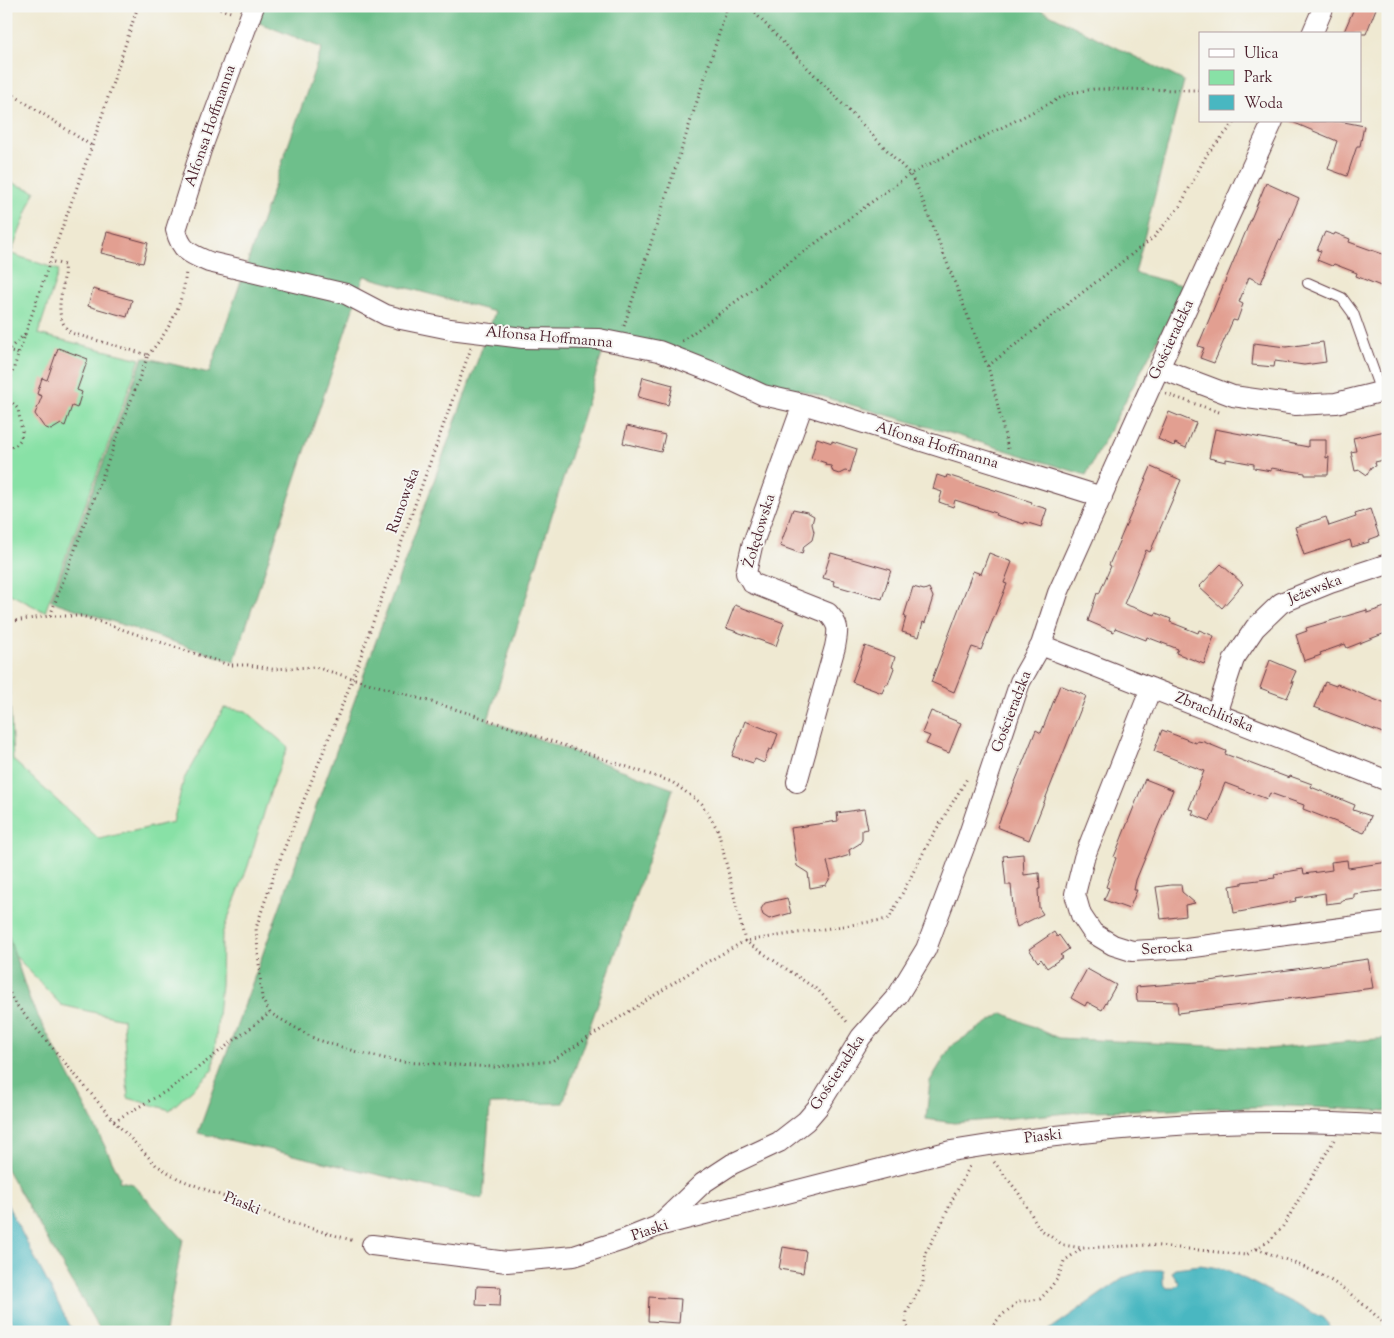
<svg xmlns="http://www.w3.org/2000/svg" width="1394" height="1338" font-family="'Sorts Mill Goudy',serif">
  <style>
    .green { fill: #88e1a6; stroke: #698068 }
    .forest { fill: #6ebf8b; stroke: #5c6f5b }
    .water { fill: #48b7c1; stroke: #496b76 }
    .building { fill: #e29f91 }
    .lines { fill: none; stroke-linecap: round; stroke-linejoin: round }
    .service-casing { stroke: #633d44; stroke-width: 12 }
    .minor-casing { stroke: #633d44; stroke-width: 22 }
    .path { stroke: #633d44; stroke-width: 3; stroke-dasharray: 1 4; stroke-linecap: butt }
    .service { stroke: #fff; stroke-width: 10 }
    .minor { stroke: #fff; stroke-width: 20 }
    .labels { text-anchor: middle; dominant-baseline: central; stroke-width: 4; stroke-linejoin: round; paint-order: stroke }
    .street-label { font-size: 15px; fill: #4a1f2b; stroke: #f6f6f2 }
  </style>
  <rect width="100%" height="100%" fill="#f6f6f2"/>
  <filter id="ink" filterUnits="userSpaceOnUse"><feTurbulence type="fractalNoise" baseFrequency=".02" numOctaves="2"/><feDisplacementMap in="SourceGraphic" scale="10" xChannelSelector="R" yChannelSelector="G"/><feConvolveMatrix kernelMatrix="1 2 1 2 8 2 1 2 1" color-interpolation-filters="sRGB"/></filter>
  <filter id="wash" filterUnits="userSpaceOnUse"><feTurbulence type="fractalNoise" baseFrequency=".0096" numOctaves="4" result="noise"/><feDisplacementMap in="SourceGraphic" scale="20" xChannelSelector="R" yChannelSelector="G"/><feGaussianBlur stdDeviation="1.12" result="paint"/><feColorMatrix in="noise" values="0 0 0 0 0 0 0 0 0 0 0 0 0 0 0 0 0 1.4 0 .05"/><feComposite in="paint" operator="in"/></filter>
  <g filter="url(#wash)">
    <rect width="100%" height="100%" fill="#efe9d2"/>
    <path class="green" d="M6,181L35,191L12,251L6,249Z
      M6,252L59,270L38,334L140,359L45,612L6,592Z
      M6,662L8,663L13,760L99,839L173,822L184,779L224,708L246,711L288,747L273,783L248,866L222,934L221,984L213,1070L170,1110L128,1098L123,1019L61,1005L9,949L6,923Z"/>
    <path class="forest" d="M257,6H1033L1184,81L1135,273L1186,286L1086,475L953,434L608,335L488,720L673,789L563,1103L490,1104L483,1199L198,1133L495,312L364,276L234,662L51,601L143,357L209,373L322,48L252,20Z
      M6,928L30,1001L85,1106L120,1177L119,1181L133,1184L183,1239L165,1332H101L6,1168Z
      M1003,1013L1058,1038L1267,1049L1388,1038V1111L1291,1106L1091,1111L954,1123L926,1119L930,1081L951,1046Z"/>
    <path class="water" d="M6,1202L73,1332H17L6,1312Z
      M1200,1265L1225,1269L1323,1318L1335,1332H1046L1125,1277L1146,1270H1163V1283L1167,1288H1174L1179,1283L1172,1272L1175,1268Z"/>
    <g id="blocks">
      <path class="building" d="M1355,6H1377L1366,34H1343Z
        M1290,121H1339L1364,126L1360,146H1357L1347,176L1328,169L1337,141Z
        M1266,183L1299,198L1281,241L1279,240L1261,283L1249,277L1239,302L1243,304L1237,321L1233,320L1214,363L1200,358L1204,348L1198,346Z
        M107,232L148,243L143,263L101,253Z
        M1325,232L1334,235L1335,233L1350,239L1349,242L1388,256V289L1356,276L1357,273L1334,264L1332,266L1317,260L1321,251L1317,250Z
        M93,289L132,300L127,317L88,306Z
        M1323,342L1326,362L1304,365L1275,361L1274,367L1252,365L1254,343L1286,347Z
        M58,348L88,359L77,390L82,392L77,408L72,406L65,426L61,424L51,430L44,427L35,414L42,396L37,394L42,378L47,380Z
        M643,377L673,385L668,405L638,397Z
        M1169,412L1196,423L1186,448L1175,443L1174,446L1158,439Z
        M627,426L665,435L661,452L623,443Z
        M1215,429L1308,447V440H1326V458L1329,457L1328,475H1305V473L1271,468V471L1254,468V464L1226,459V462L1209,458Z
        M1385,431L1388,443V459L1375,462L1376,466L1371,467L1367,475L1360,470L1355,471L1351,452L1356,451L1353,438Z
        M817,438L832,443V441L857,449L850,472L845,471L839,474L833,472L831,466L825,465L826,463L811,458Z
        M1151,467L1181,480L1150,552L1146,550L1124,604L1155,615L1156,613L1171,619L1170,622L1198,633L1199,630L1214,636L1204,664L1176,653L1178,649L1147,637L1146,640L1115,628L1114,632L1088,621L1097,593L1099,594L1111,566L1109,565Z
        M937,475L946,478L947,475L1032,502L1031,504L1047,509L1041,527L1025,522L1024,524L995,515L996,513L955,500L953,507L939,502L942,492L933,489Z
        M793,509L807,512L814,516L812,524L814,532L812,540L804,546L802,554L780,546Z
        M1370,509L1379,536L1368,540L1369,542L1352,547L1350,540L1304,555L1295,527L1326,517L1329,526L1356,517L1355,514Z
        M831,553L891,570L882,599L833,585L834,581L823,578Z
        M989,553L1012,562L1004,583L1007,584L981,650L972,647L954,692L931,682L973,571L981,574Z
        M1221,564L1243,584L1222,608L1199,587Z
        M913,587L924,590L929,588L933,597L925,623L923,622L919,637L902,632L906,617L904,616Z
        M735,605L784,623L776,646L726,628Z
        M1388,606V632L1347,648L1345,644L1320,653L1321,655L1304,661L1296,635L1307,631L1306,628L1323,623L1367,610V613Z
        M865,646L895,657L892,667L894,668L888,684H886L882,693L852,682Z
        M1270,660L1296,671L1291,682H1294L1287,698L1260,688Z
        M1325,682L1336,686L1337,684L1388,705V735L1314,707Z
        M1060,685L1086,696L1029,840L997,827L1036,730L1041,733Z
        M931,711L961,723L949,753L926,744L930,736L922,733Z
        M745,721L778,734L772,750L769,749L764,763L755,759L753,763L732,756Z
        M1162,730L1196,743L1197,741L1204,742L1226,751L1225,754L1289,778L1290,776L1312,784L1311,787L1355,805L1353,810L1371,816L1364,833L1303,809L1304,805L1270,793L1267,799L1225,783L1210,821L1192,814L1194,810L1189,809L1204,771L1154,751Z
        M1145,779L1173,790L1136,880L1134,890H1137L1129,909L1104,900L1109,888L1106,887L1116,858L1114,857Z
        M864,809L868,829L862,830V840L859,844L849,850L850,855L827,862L831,876L826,885L810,888L808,873L797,866L791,828L838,821L837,813Z
        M1023,854L1024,875L1039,873L1040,889H1038L1039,908L1043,914L1017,927L1014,917L1011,885H1006L1003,856Z
        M1347,860L1348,868L1388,862V890L1354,894V898L1342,900V902L1326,904L1325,893L1295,898L1296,901L1234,913L1230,886L1242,884V882L1275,878L1274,874L1303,869L1304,874L1332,870L1331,862Z
        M1171,885H1181L1182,892L1195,903L1185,905L1186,916L1161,919L1156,887Z
        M787,898L791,913L769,919L763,915L761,909L765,903Z
        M1054,932L1057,937L1059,935L1069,949L1060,955L1063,957L1047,968L1041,959L1038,962L1029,949Z
        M1368,959L1373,988L1178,1013L1177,1002L1137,1001L1136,987L1209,981Z
        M1087,969L1116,985L1102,1010L1087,1002L1085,1006L1071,998Z
        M783,1247L806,1251L803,1273L779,1269Z
        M477,1286L501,1287L500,1306L476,1305Z
        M649,1297L681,1299L679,1323L648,1321Z"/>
    </g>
  </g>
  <g filter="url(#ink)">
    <use href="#blocks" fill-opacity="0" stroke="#633d44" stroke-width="1"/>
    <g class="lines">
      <defs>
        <path id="service" d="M1308,283L1342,298L1353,313L1381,392"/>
        <path id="minor" d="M254,6L201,150L176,230C181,251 190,254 209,262L346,294L386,315L401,319L450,329L523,338L599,339L659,351L720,375L763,395L803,404L1102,497
          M1312,34L1324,6
          M1159,368L1233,396L1296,405L1336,403L1388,390
          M1041,645L1388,781
          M1151,688L1084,858L1075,894L1081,915L1093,933L1113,945L1132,951L1186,948L1388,922
          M1216,714L1234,659L1255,628L1281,603L1330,583L1388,564
          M797,782L835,647C838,630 840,626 828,613L752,583L746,573L752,546L803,404
          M658,1226L703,1183L732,1164L779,1142L806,1121L818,1107L861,1037L898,995L926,949L968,837L1020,682L1041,645L1058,593L1159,368L1273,121
          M372,1245L507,1262L574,1256L623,1240L658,1226L951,1151C1095,1127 1242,1115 1388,1126"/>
      </defs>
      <use href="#service" class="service-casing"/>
      <use href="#minor" class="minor-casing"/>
      <path class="path" d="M210,6L234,13
        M748,6L910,174L919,191L990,373L1008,449
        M6,90L92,146
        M624,326L728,6
        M682,341L910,174L1070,93L1094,89L1200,90
        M471,348L353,678L274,874L256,928L262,999L270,1013L315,1039L357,1052L401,1062L494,1067L552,1061L700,966L745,941L889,919L930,840L968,777
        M7,351L19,354
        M6,352L27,332
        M148,355C170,329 183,305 186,271
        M988,366L1154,237L1180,206L1207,154L1236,121
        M6,391L50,261L92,146L138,6
        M1166,394L1222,413
        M6,396L18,409L22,431L21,439L16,445L6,449
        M50,616H82L229,665H248L272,669L315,667L468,713L672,782L702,804L718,830L745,941L819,991L849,1024
        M6,622L50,616L148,355L71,333C49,314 67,288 64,265L50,261
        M6,984L13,1001L114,1121L156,1165L179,1179L288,1222L355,1241
        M114,1121L170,1089L270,1013
        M994,1162L1018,1192L1040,1229L1063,1245L1082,1248L1150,1245L1246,1255L1269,1241L1282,1228L1334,1140
        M1257,1249C1284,1259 1314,1269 1338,1285C1356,1297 1372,1312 1388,1327
        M910,1332L906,1324L907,1312L923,1283L926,1252L942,1223L954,1196L970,1166
        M987,1332L1001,1316L1018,1302L1040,1299L1045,1294L1058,1278L1064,1261L1081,1249"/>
      <use href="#service" class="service"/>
      <use href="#minor" class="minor"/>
    </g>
  </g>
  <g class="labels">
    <g class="street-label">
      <text transform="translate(211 126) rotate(-71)">Alfonsa Hoffmanna</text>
      <text transform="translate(549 338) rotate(5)">Alfonsa Hoffmanna</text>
      <text transform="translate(1172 340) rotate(-65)">Gościeradzka</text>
      <text transform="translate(937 446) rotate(17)">Alfonsa Hoffmanna</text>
      <text transform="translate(404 501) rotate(-70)">Runowska</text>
      <text transform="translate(760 531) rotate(-73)">Żołędowska</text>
      <text transform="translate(1315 590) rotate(-21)">Jeżewska</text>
      <text transform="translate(1012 712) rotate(-69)">Gościeradzka</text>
      <text transform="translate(1214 713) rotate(22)">Zbrachlińska</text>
      <text transform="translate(1167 949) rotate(-4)">Serocka</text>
      <text transform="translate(838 1073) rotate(-57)">Gościeradzka</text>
      <text transform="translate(1043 1137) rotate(-7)">Piaski</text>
      <text transform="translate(242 1204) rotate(22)">Piaski</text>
      <text transform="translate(650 1231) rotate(-19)">Piaski</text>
    </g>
  </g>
  <rect width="1394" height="1338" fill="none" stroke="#f6f6f2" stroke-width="25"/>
  <rect x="1199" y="32" width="162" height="90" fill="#f6f6f2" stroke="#b1a0a2"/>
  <rect x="1209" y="49" width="25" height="8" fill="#ffffff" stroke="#b1a0a2"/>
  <text x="1244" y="58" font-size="15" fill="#4a1f2b">Ulica</text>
  <rect x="1209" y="70" width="25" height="15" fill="#88e1a6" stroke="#b1a0a2"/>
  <text x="1244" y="82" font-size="15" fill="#4a1f2b">Park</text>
  <rect x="1209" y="95" width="25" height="15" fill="#48b7c1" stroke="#b1a0a2"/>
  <text x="1244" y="108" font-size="15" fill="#4a1f2b">Woda</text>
</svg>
